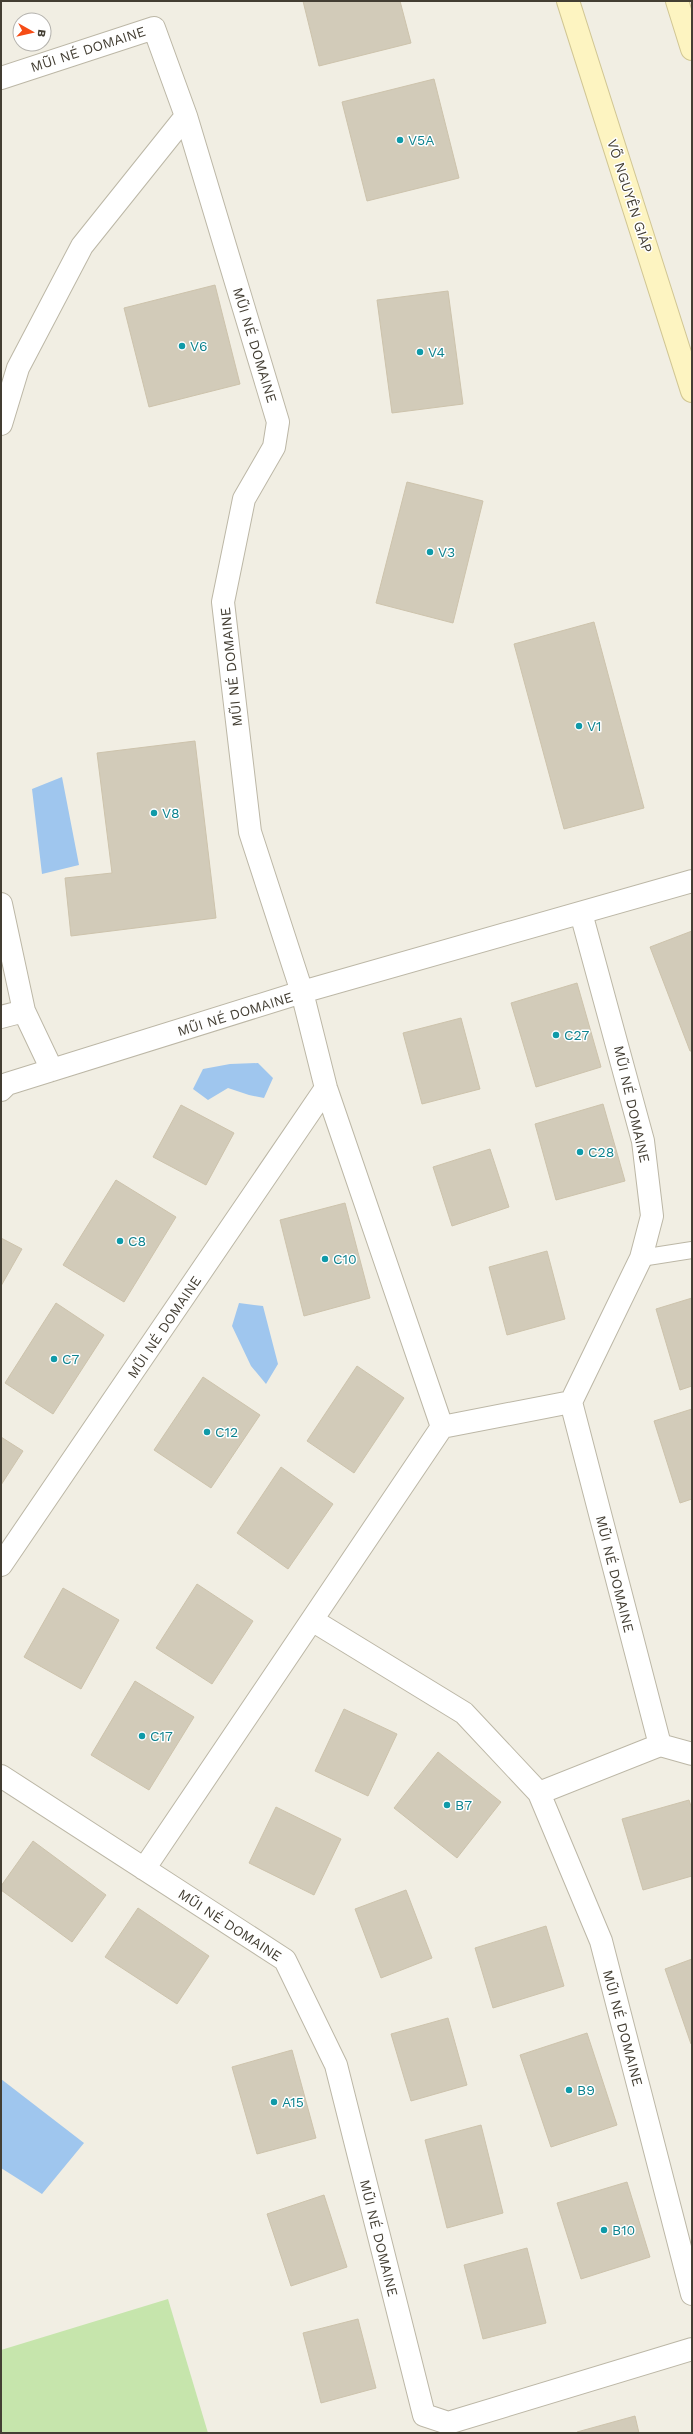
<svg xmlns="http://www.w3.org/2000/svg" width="693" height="2434" font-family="'Work Sans',sans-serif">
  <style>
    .green { fill: #c6e5ac }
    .water { fill: #9fc6ee }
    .building { fill: #d2cbb9; stroke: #cdc3ac }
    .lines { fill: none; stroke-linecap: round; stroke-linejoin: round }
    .service-casing { stroke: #bcb7a6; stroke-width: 18 }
    .minor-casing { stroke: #bcb7a6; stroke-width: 24 }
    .secondary-casing { stroke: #d1c693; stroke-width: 24 }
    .service { stroke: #fff; stroke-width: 16 }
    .minor { stroke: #fff; stroke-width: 22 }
    .secondary { stroke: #fdf4c1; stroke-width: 22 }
    .culture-dot { fill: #0f9aa8; stroke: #fff; stroke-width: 1.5 }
    .labels { text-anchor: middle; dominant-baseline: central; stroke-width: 3; stroke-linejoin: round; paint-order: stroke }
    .street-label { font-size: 14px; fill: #433e33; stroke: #fff }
    .culture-label { font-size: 14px; fill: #0d838f; stroke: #fff; text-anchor: start }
  </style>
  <rect width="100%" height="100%" fill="#f1eee3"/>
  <path class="green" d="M168,2299L208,2433H1V2350Z"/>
  <path class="water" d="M62,777L79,865L42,874L32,789Z
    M258,1063L273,1078L264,1098L249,1095L228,1088L208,1100L193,1089L203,1069L230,1064Z
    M239,1303L263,1306L278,1364L266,1384L251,1366L232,1326Z
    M1,2079L84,2143L42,2194L1,2168Z"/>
  <path class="building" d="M303,1H400L411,43L319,66Z
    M434,79L459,178L367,201L342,102Z
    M215,285L240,384L149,407L124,308Z
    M448,291L463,404L392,413L377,300Z
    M407,482L483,501L453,623L376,603Z
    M594,622L644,808L564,829L514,644Z
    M195,741L216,918L71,936L65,878L112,873L97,753Z
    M692,931V1051H690L650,947Z
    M577,983L601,1067L536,1087L511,1003Z
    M461,1018L480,1089L422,1104L403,1033Z
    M603,1104L625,1181L556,1200L535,1124Z
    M181,1105L234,1133L206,1185L153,1157Z
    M490,1149L509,1207L452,1226L433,1167Z
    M116,1180L176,1217L124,1302L63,1265Z
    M345,1203L370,1298L304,1316L280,1220Z
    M1,1238L22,1249L1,1286Z
    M547,1251L565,1319L507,1335L489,1267Z
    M692,1298V1386L680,1390L656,1309Z
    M56,1303L104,1335L53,1414L5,1383Z
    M357,1366L404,1398L354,1473L307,1441Z
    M203,1377L260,1415L211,1488L154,1450Z
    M692,1409V1499L680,1503L654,1421Z
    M1,1437L23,1451L1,1485Z
    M281,1467L333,1504L288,1569L237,1533Z
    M197,1584L253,1621L212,1684L156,1648Z
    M63,1588L119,1620L81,1689L24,1657Z
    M135,1681L194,1717L149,1790L91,1755Z
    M344,1709L397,1734L368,1796L315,1771Z
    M438,1752L501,1802L457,1858L394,1808Z
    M689,1800L692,1809V1876L643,1890L622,1819Z
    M276,1807L341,1839L314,1895L249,1863Z
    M33,1841L106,1895L72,1942L1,1890V1886Z
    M406,1890L432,1958L381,1978L355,1909Z
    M138,1908L209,1956L177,2004L105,1957Z
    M546,1926L564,1986L493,2008L475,1948Z
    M692,1959V2044H691L665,1969Z
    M448,2018L467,2085L411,2101L391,2034Z
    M587,2033L617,2125L551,2147L520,2055Z
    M292,2050L316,2138L257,2154L232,2067Z
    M481,2125L503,2213L447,2228L425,2140Z
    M627,2182L650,2257L581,2279L557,2203Z
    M324,2195L347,2267L291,2286L267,2214Z
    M527,2248L546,2323L483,2339L464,2265Z
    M358,2319L376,2388L321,2403L303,2333Z
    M635,2416L639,2433H577V2432Z"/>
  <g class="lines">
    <defs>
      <path id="service" d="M641,1258L692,1250"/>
      <path id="minor" d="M1,78L154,28L186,116L278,422L274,447L244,499L223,602L250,832L302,992L326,1088L442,1427L571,1402L641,1258L652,1216L643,1141L581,913
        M1,424L18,368L82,246L186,116
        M1,904L24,1011
        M1,1017L24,1011L52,1070
        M1,1090L7,1084L302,992L692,881
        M571,1402L660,1745
        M1,1565L326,1088
        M312,1620L464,1713L539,1793L601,1941L692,2294
        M1,1776L285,1960L336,2065L424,2415L448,2423L692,2349
        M539,1793L660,1745L692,1754
        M144,1869L442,1427"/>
      <path id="secondary" d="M568,1L692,391
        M677,1L692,49"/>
    </defs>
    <use href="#service" class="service-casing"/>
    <use href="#minor" class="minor-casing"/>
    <use href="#secondary" class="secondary-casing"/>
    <use href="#service" class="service"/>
    <use href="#minor" class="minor"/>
    <use href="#secondary" class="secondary"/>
  </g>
  <g class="culture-dot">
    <circle cx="400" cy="140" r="4"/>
    <circle cx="182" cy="346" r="4"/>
    <circle cx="420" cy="352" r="4"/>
    <circle cx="430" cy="552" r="4"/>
    <circle cx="579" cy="726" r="4"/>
    <circle cx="154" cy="813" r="4"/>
    <circle cx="556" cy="1035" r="4"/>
    <circle cx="580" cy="1152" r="4"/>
    <circle cx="120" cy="1241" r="4"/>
    <circle cx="325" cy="1259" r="4"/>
    <circle cx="54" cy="1359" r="4"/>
    <circle cx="207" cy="1432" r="4"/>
    <circle cx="142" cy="1736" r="4"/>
    <circle cx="447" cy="1805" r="4"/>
    <circle cx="569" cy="2090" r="4"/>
    <circle cx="274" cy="2102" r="4"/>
    <circle cx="604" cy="2230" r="4"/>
  </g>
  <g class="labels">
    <g class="street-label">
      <text transform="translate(88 49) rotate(-18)">MŨI NÉ DOMAINE</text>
      <text transform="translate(630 196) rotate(72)">VÕ NGUYÊN GIÁP</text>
      <text transform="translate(255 345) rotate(73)">MŨI NÉ DOMAINE</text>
      <text transform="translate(231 667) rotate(-96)">MŨI NÉ DOMAINE</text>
      <text transform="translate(235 1014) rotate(-17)">MŨI NÉ DOMAINE</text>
      <text transform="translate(632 1104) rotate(77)">MŨI NÉ DOMAINE</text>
      <text transform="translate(164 1327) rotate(-56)">MŨI NÉ DOMAINE</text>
      <text transform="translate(615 1574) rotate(76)">MŨI NÉ DOMAINE</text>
      <text transform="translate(230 1925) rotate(33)">MŨI NÉ DOMAINE</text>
      <text transform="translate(623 2028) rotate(75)">MŨI NÉ DOMAINE</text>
      <text transform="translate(379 2238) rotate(76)">MŨI NÉ DOMAINE</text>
    </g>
    <g class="culture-label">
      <text x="408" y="140">V5A</text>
      <text x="190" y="346">V6</text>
      <text x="428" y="352">V4</text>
      <text x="438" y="552">V3</text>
      <text x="587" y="726">V1</text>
      <text x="162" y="813">V8</text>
      <text x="564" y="1035">C27</text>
      <text x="588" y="1152">C28</text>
      <text x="128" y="1241">C8</text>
      <text x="333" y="1259">C10</text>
      <text x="62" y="1359">C7</text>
      <text x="215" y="1432">C12</text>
      <text x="150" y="1736">C17</text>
      <text x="455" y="1805">B7</text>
      <text x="577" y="2090">B9</text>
      <text x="282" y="2102">A15</text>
      <text x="612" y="2230">B10</text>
    </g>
  </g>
  <rect width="693" height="2434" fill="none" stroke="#433e33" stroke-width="4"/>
  <g transform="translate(32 32) rotate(98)"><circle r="19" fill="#ffffff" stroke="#b4b2ad"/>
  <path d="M0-3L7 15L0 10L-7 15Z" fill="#f54c16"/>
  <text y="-6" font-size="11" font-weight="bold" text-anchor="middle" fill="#433e33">B</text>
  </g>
</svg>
